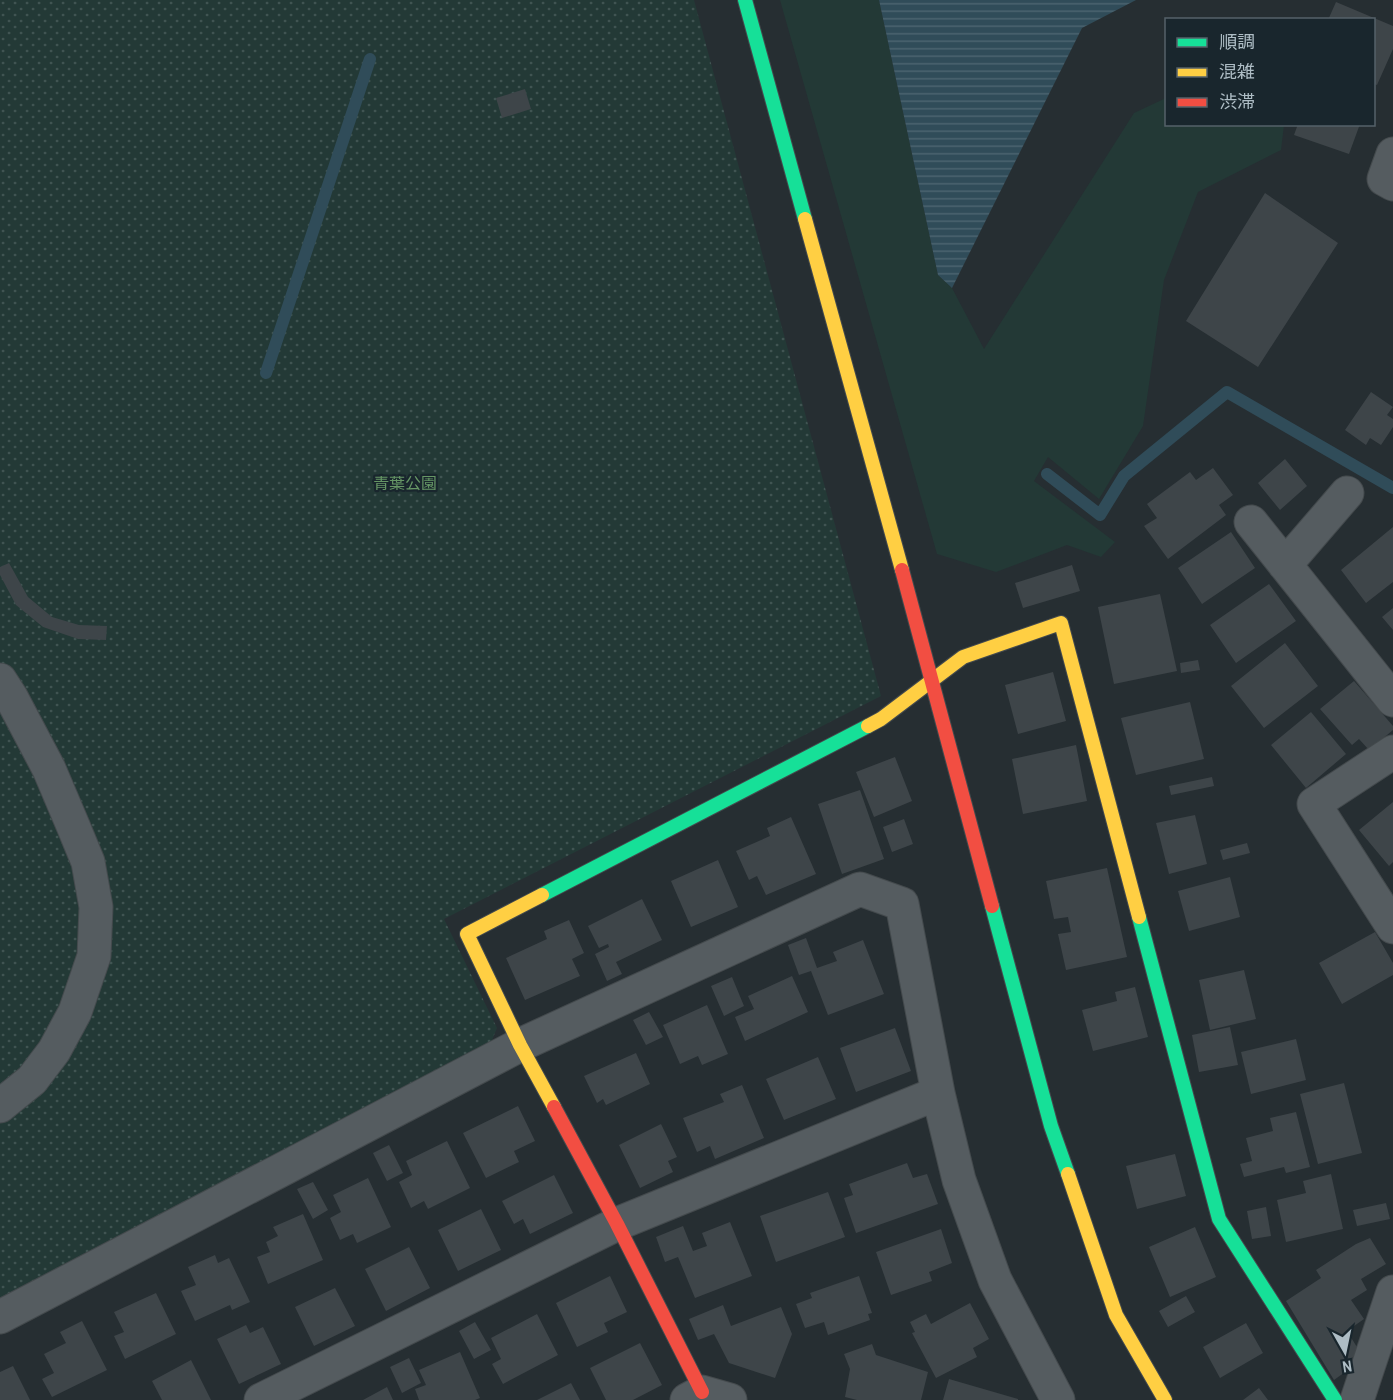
<svg xmlns="http://www.w3.org/2000/svg" width="1393" height="1400" font-family="'Archivo Narrow','Noto Sans JP',sans-serif">
  <style>
    .green { fill: #233936 }
    .park { fill: url(#park-dots) }
    .water { fill: url(#water-rules) }
    .lines { fill: none; stroke-linecap: round; stroke-linejoin: round }
    .stream { stroke: #304c59; stroke-width: 12 }
    .building { fill: #3e4549 }
    .street-casing { stroke: #444a4d; stroke-width: 35 }
    .fast-casing { stroke: #444a4d; stroke-width: 16 }
    .slow-casing { stroke: #444a4d; stroke-width: 16 }
    .jam-casing { stroke: #444a4d; stroke-width: 16 }
    .street { stroke: #555c60; stroke-width: 33 }
    .fast { stroke: #16e098; stroke-width: 14 }
    .slow { stroke: #ffcf43; stroke-width: 14 }
    .jam { stroke: #f24e42; stroke-width: 14 }
    .labels { text-anchor: middle; dominant-baseline: central; stroke-width: 4.5; stroke-linejoin: round; paint-order: stroke }
    .park-label { font-size: 16px; fill: #669665; stroke: #19262d }
  </style>
  <defs>
    <pattern id="park-dots" width="8" height="8" patternUnits="userSpaceOnUse" patternTransform="scale(1.5)"><rect width="8" height="8" fill="#233936"/><path d="M2 2h.1M6 6h.1" fill="none" stroke="#405452" stroke-width="1.8" stroke-linecap="round"/></pattern>
    <pattern id="water-rules" width="6" height="5" patternUnits="userSpaceOnUse" patternTransform="scale(1.5)"><rect width="6" height="5" fill="#304c59"/><path d="M0 2.5h6" fill="none" stroke="#4b646f"/></pattern>
  </defs>
  <rect width="100%" height="100%" fill="#262e32"/>
  <path class="green" d="M780,0H879L938,275L952,288L984,349L1134,113L1166,98V124L1284,125L1281,150L1198,192L1164,280L1143,426L1099,499L1048,457L1034,481L1115,542L1101,557L1067,545L996,572L937,554Z"/>
  <path class="park" d="M0,0H694L881,696L444,919L497,1028L487,1052L0,1302Z"/>
  <path class="water" d="M879,0H1136L1082,28L952,288L938,275Z"/>
  <g class="lines">
    <path class="stream" d="M266,373L370,59
      M1047,474L1100,515L1124,476L1227,392L1393,488"/>
  </g>
  <path class="building" d="M1336,2L1393,26V49L1377,85L1374,84V20H1328Z
    M525,89L531,109L502,118L496,98Z
    M1298,124H1360L1349,154L1294,135Z
    M1265,193L1338,243L1258,367L1186,321Z
    M1371,392L1393,407L1387,415L1393,419V427L1381,445L1370,438L1366,445L1345,430Z
    M1285,459L1307,486L1280,510L1258,483Z
    M1213,468L1233,495L1219,505L1226,515L1168,559L1144,526L1157,518L1147,504L1190,472L1196,480Z
    M1393,527V582L1366,603L1341,570Z
    M1231,532L1255,568L1202,604L1178,568Z
    M9,563L28,597L52,617L79,625L107,626L106,640L78,639L43,627L16,605L0,575V567Z
    M1072,565L1080,591L1023,608L1015,583Z
    M1269,584L1296,621L1236,663L1210,625Z
    M1160,594L1177,671L1114,684L1098,607Z
    M1393,608V630L1382,617Z
    M1285,643L1318,686L1264,728L1231,686Z
    M1198,660L1200,670L1181,673L1180,663Z
    M1053,672L1066,721L1018,734L1005,685Z
    M1354,681L1393,726V730L1369,750L1359,739L1352,745L1320,709Z
    M1190,702L1204,759L1136,775L1121,718Z
    M1311,712L1346,754L1306,788L1271,745Z
    M1076,745L1087,801L1023,814L1012,759Z
    M895,757L912,801L874,817L856,772Z
    M1212,777L1214,786L1171,795L1169,786Z
    M860,790L884,859L842,874L818,804Z
    M1393,802V862L1389,866L1359,830Z
    M1195,815L1207,864L1169,874L1156,823Z
    M791,817L816,874L766,895L757,876L749,880L736,851L770,836L767,828Z
    M904,819L913,844L892,852L883,827Z
    M1247,843L1250,853L1223,860L1220,850Z
    M718,860L738,907L691,927L671,881Z
    M1107,868L1127,957L1066,970L1058,934L1071,932L1068,917L1054,919L1046,881Z
    M1230,877L1240,917L1189,931L1178,891Z
    M642,899L662,940L616,962L622,974L607,981L595,954L609,947L608,944L599,948L588,926Z
    M569,920L584,953L572,959L580,976L525,1000L506,958L547,939L544,931Z
    M1375,932L1393,963V975L1342,1004L1319,963Z
    M806,938L817,968L837,961L833,952L863,940L884,994L828,1015L811,971L799,975L788,945Z
    M1244,970L1256,1019L1210,1030L1199,980Z
    M792,976L808,1012L745,1041L735,1017L754,1009L748,996Z
    M732,977L744,1006L724,1016L711,986Z
    M1135,987L1148,1037L1093,1051L1082,1010L1117,1001L1115,992Z
    M707,1005L728,1054L702,1065L698,1056L680,1064L663,1025Z
    M649,1012L663,1037L646,1045L633,1020Z
    M1230,1027L1238,1065L1199,1072L1192,1035Z
    M895,1028L911,1071L856,1092L840,1048Z
    M1296,1039L1306,1080L1251,1094L1241,1052Z
    M636,1053L650,1084L606,1105L603,1099L597,1103L584,1076Z
    M818,1057L836,1099L784,1120L766,1079Z
    M1344,1083L1362,1153L1318,1164L1300,1094Z
    M742,1085L764,1138L715,1159L710,1146L697,1152L683,1118L724,1102L720,1094Z
    M518,1106L535,1141L514,1151L519,1162L486,1178L463,1133Z
    M1296,1112L1310,1167L1286,1173L1284,1167L1244,1177L1240,1164L1252,1161L1246,1138L1273,1131L1270,1118Z
    M661,1124L677,1157L668,1161L673,1172L640,1188L619,1145Z
    M447,1141L470,1188L428,1209L424,1201L411,1208L399,1182L412,1175L406,1161Z
    M389,1145L403,1173L387,1181L373,1153Z
    M1175,1154L1186,1196L1137,1209L1126,1166Z
    M907,1163L913,1178L927,1174L938,1204L856,1233L844,1198L853,1195L849,1184Z
    M1331,1174L1343,1229L1286,1242L1277,1200L1306,1193L1303,1181Z
    M554,1175L573,1213L530,1234L523,1219L514,1224L502,1201Z
    M368,1178L391,1227L357,1243L353,1234L340,1240L330,1218L341,1212L333,1195Z
    M313,1182L328,1210L313,1219L297,1189Z
    M828,1192L845,1237L776,1262L760,1216Z
    M1386,1203L1390,1219L1357,1226L1353,1210Z
    M1266,1207L1271,1236L1252,1239L1247,1211Z
    M481,1209L501,1250L458,1271L438,1230Z
    M303,1214L323,1260L268,1284L257,1257L270,1252L266,1242L278,1236L273,1227Z
    M730,1222L752,1276L695,1298L678,1257L665,1262L656,1237L683,1226L693,1251L707,1246L702,1233Z
    M1195,1227L1216,1277L1170,1297L1149,1247Z
    M941,1229L952,1263L929,1272L932,1281L891,1295L876,1252Z
    M1370,1238L1386,1264L1361,1279L1367,1290L1351,1300L1364,1319L1347,1331L1360,1352L1349,1360L1352,1367L1334,1380L1286,1301L1321,1278L1316,1270L1356,1244Z
    M409,1247L430,1288L386,1311L365,1269Z
    M215,1255L218,1263L229,1258L250,1302L232,1310L230,1305L195,1321L181,1291L196,1285L188,1267Z
    M610,1276L627,1312L604,1323L608,1332L577,1347L556,1303Z
    M859,1276L872,1313L868,1314L870,1320L828,1335L824,1322L805,1328L796,1304L812,1298L810,1293Z
    M335,1288L355,1326L314,1346L295,1307Z
    M156,1293L176,1334L125,1359L114,1336L124,1332L114,1312Z
    M1186,1296L1195,1312L1168,1327L1159,1311Z
    M970,1303L989,1339L973,1348L977,1357L936,1378L912,1333L915,1332L910,1322L926,1314L931,1324Z
    M723,1305L731,1326L781,1307L792,1334L775,1378L729,1363L714,1334L698,1340L689,1319Z
    M537,1314L558,1355L503,1384L492,1364L501,1359L491,1338Z
    M82,1321L107,1370L52,1397L42,1379L54,1373L44,1354L66,1343L60,1332Z
    M475,1322L491,1350L474,1359L459,1331Z
    M1246,1323L1263,1353L1220,1378L1203,1347Z
    M246,1325L250,1333L263,1327L281,1364L239,1384L217,1339Z
    M640,1343L662,1385L633,1400H606L590,1368Z
    M872,1344L876,1355L928,1372L921,1400H857L845,1397L850,1369L844,1354Z
    M460,1352L480,1398L475,1400H419L415,1389L426,1385L419,1370Z
    M409,1358L421,1383L402,1393L390,1367Z
    M191,1360L211,1400H162L152,1381Z
    M13,1366L30,1400H0V1372Z
    M949,1379L1018,1399V1400H943Z
    M571,1383L580,1400H537Z
    M387,1387L393,1400H363Z
    M1259,1388L1268,1400H1243Z"/>
  <g class="lines">
    <defs>
      <path id="street" d="M1393,154L1384,179L1393,184
        M1251,522L1393,700
        M1285,565L1347,493
        M0,680L11,697L49,769L74,828L88,862L96,907L94,956L75,1012L54,1051L32,1080L0,1106
        M1393,752L1314,804L1393,927
        M0,1317L520,1045L860,889L902,904L938,1093L959,1180L995,1280L1058,1400
        M261,1400L617,1224L938,1093
        M687,1400L702,1392L730,1400
        M1357,1400L1393,1292"/>
      <path id="fast" d="M745,0L805,219
        M542,895L868,726
        M992,906L1051,1126L1068,1174
        M1139,917L1219,1219L1335,1400"/>
      <path id="slow" d="M805,219L902,570
        M868,726L881,719L963,657L1061,623L1139,917
        M542,895L467,934L520,1045L554,1107
        M1068,1174L1116,1315L1165,1400"/>
      <path id="jam" d="M902,570L992,906
        M554,1107L617,1224L702,1392"/>
    </defs>
    <use href="#street" class="street-casing"/>
    <use href="#fast" class="fast-casing"/>
    <use href="#slow" class="slow-casing"/>
    <use href="#jam" class="jam-casing"/>
    <use href="#street" class="street"/>
    <use href="#fast" class="fast"/>
    <use href="#slow" class="slow"/>
    <use href="#jam" class="jam"/>
  </g>
  <g class="labels">
    <g class="park-label">
      <text x="405" y="483">青葉公園</text>
    </g>
  </g>
  <rect x="1165" y="18" width="210" height="108" fill="#19262d" stroke="#55626a" stroke-width="1.5"/>
  <rect x="1177" y="38" width="30" height="9" fill="#16e098" stroke="#55626a" stroke-width="1.5"/>
  <text x="1219" y="48" font-size="18" fill="#aebdc5">順調</text>
  <rect x="1177" y="68" width="30" height="9" fill="#ffcf43" stroke="#55626a" stroke-width="1.5"/>
  <text x="1219" y="78" font-size="18" fill="#aebdc5">混雑</text>
  <rect x="1177" y="98" width="30" height="9" fill="#f24e42" stroke="#55626a" stroke-width="1.5"/>
  <text x="1219" y="108" font-size="18" fill="#aebdc5">渋滞</text>
  <g transform="translate(1345 1352) rotate(171)" stroke="#19262d" stroke-width="4.5" paint-order="stroke">
  <path d="M0-4.5L10 22L0 15L-10 22Z" fill="#aebdc5"/>
  <text y="-9" font-size="16" font-weight="bold" text-anchor="middle" fill="#aebdc5">N</text>
  </g>
</svg>
